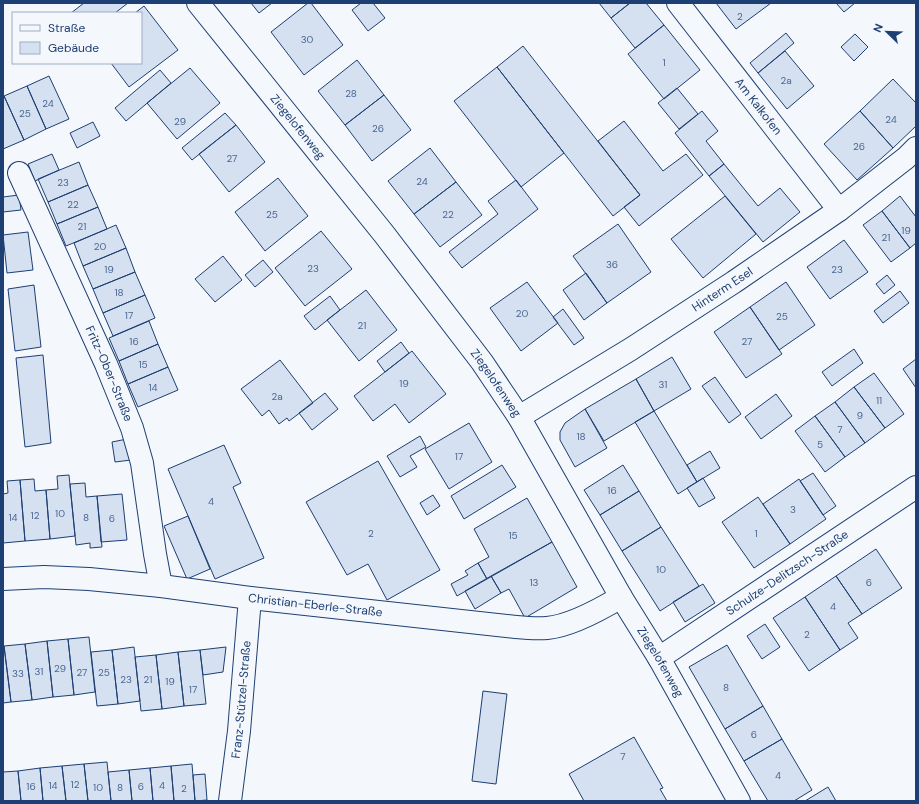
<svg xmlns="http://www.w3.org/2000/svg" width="919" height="804" font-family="'DM Sans',sans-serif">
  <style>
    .building { fill: #d5e0f0; stroke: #1d3f73 }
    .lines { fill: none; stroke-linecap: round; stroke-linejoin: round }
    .minor-casing { stroke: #1d3f73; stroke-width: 24 }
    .minor { stroke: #f4f7fb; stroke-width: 22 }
    .labels { text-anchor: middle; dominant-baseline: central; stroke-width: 3; stroke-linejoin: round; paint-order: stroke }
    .number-label { font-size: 10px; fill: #4b6792 }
    .street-label { font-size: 12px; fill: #1d3f73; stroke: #f4f7fb }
  </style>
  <rect width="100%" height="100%" fill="#f4f7fb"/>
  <path class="building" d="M84,3H128L115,13H71Z
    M251,3H272L259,13Z
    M308,3H311L343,45L304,75L271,32Z
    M361,3H373L385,18L368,31L352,10Z
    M599,3H630L611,18Z
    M630,3H646L664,25L635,48L611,18Z
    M716,3H771L736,29Z
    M836,3H855L844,12Z
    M144,6L178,50L129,87L111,63H141V13H135Z
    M664,25L700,70L664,99L628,54Z
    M786,33L794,43L758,73L750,63Z
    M855,34L868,47L854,61L841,47Z
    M523,46L640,195L613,216L497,67Z
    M785,51L814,86L787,109L758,73Z
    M357,60L384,95L345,125L318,91Z
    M497,67L564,153L521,187L454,101Z
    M190,68L220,103L177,139L147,103Z
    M160,70L171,83L126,121L115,108Z
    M49,76L69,119L46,129L27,86Z
    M893,79L916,103V126L893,148L860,111Z
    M27,86L46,129L24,140L4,96Z
    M677,88L698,114L679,129L658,103Z
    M384,95L411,130L372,161L345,125Z
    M4,96L24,140L3,149V97Z
    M702,111L718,131L706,141L724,164L709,176L675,133Z
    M860,111L893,148L857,180L824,144Z
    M225,113L236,125L192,160L182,148Z
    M624,121L663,171L686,154L703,175L639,226L624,207L640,195L598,141Z
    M93,122L100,136L77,148L70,133Z
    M236,125L265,162L229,192L199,154Z
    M430,148L456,182L414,214L388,181Z
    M52,154L59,170L35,181L28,164Z
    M79,162L88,185L48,202L38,179Z
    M724,164L758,206L780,188L800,212L763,242L709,176Z
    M278,178L308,216L265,251L235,212Z
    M516,180L538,209L462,268L449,252L498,214L488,201Z
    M456,182L482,215L440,247L414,214Z
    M88,185L98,207L57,224L48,202Z
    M19,195L21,210L3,212V197Z
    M725,196L756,234L703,278L671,239Z
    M900,196L916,217V243L910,248L882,211Z
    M98,207L107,229L66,246L57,224Z
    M882,211L910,248L891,262L863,225Z
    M618,224L651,272L607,303L573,256Z
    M116,225L126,248L83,266L74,243Z
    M321,231L352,269L305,306L275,268Z
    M28,232L33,270L7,273L3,235Z
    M844,240L868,272L830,299L807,267Z
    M126,248L135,272L93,289L83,266Z
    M223,256L242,280L215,302L195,279Z
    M263,260L273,272L255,287L245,275Z
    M135,272L145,295L103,313L93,289Z
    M586,273L607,303L584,320L563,290Z
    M887,275L895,285L884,294L876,284Z
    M527,282L558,323L521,351L490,308Z
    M786,282L815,325L779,350L750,307Z
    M34,285L41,347L15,351L8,289Z
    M366,290L397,330L359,361L327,320Z
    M900,291L909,303L883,323L874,311Z
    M145,295L155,318L113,336L103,313Z
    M330,296L340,310L315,330L304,316Z
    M750,307L782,354L746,378L714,332Z
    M563,309L584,338L574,345L553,317Z
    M149,321L158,344L119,361L109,338Z
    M401,342L409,353L385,372L377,361Z
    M158,344L168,367L128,384L119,361Z
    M854,349L863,363L832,386L822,372Z
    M412,351L446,394L409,423L395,404L373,421L354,396Z
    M43,355L51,443L25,447L16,358Z
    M672,357L691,389L654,411L636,379Z
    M916,359V388L903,369Z
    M280,360L313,403L289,421L287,418L279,424L269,410L262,416L241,389Z
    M168,367L178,390L138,407L128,384Z
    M874,373L904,414L885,428L854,387Z
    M715,377L741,414L729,423L702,386Z
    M636,379L654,411L604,441L585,409Z
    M854,387L885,428L865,443L835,402Z
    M325,393L338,409L312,430L299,413Z
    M776,394L792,416L761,439L745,417Z
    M835,402L865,443L845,457L815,416Z
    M585,409L607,448L575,467L560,440V432L565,423Z
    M654,411L697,482L678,494L635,422Z
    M815,416L845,457L825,472L795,431Z
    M469,423L492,462L449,489L425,449Z
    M420,436L426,447L410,456L417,467L400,477L387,456Z
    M127,439L131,460L115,462L112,442Z
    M224,445L241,483L233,487L264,558L215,579L168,469Z
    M710,451L720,468L697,482L687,465Z
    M378,461L440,570L387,600L368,564L347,575L306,502Z
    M502,465L516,487L464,519L451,496Z
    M623,465L639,491L600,515L584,490Z
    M813,473L836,506L823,515L800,481Z
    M69,475L75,536L50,539L46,490L58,489L57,476Z
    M703,478L715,498L699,507L687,488Z
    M34,479L35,491L46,490L50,539L25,541L20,480Z
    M799,479L826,519L790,544L763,504Z
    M20,480L25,541L3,543V494L8,493L7,481Z
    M85,483L86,497L97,496L102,547L90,548V543L76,545L70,484Z
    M639,491L661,527L622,551L600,515Z
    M122,494L127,540L101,542L97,496Z
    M433,495L440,506L427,515L420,503Z
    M758,497L790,544L754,568L722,522Z
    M527,498L552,542L487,579L478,563L489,557L474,529Z
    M188,516L210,569L187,579L164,526Z
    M661,527L699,586L660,611L622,551Z
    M552,542L577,587L525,618L509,589L501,593L491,576Z
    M876,549L902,588L862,614L836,576Z
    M478,563L487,579L457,596L451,584L468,575L465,571Z
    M491,576L501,593L475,609L465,591Z
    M836,576L862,614L848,623L858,638L840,650L805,597Z
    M703,584L715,603L685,622L673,602Z
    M805,597L840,650L809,671L773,618Z
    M765,624L780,647L762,659L747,636Z
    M89,637L95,692L74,695L68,639Z
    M68,639L74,695L53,697L47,641Z
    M47,641L53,697L32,700L25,644Z
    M25,644L32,700L11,702L4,646Z
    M727,645L763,706L725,729L689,667Z
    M4,646L11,702L3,703V647Z
    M134,647L140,701L118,704L112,650Z
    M226,647L223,672L203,675L200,650Z
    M112,650L118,704L97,706L91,652Z
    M200,650L206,704L184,706L178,652Z
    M178,652L184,706L162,709L156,655Z
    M156,655L162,709L141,711L135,657Z
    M483,691L507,694L496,784L472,781Z
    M763,706L782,739L744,761L725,729Z
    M634,737L663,788L660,789L667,801H584L569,774Z
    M782,739L812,790L794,801H768L744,761Z
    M107,762L111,801H88L84,764Z
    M84,764L88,801H66L62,766Z
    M192,764L195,801H174L171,766Z
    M62,766L66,801H43L40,768Z
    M171,766L174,801H153L150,768Z
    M40,768L43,801H21L18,771Z
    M150,768L153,801H132L129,770Z
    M129,770L132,801H111L108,772Z
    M18,771L21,801H3V772Z
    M205,774L207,800L195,801L193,775Z
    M828,787L836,801H805Z"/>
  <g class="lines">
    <defs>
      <g id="minor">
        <path id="s1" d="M198,3L384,234L482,362L519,417L621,597L659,658L739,801"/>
        <path id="s2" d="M678,3L839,210"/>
        <path id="s3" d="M19,173L106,364L132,428L142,463L155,554L161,586"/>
        <path id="s4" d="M519,417L631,349L734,282L839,210L906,158L916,148"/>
        <path id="s5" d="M3,579L44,577L89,579L161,586L250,598L516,627C526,628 537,629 547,628C571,626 601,609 621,597"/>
        <path id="s6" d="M659,658L916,487"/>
        <path id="s7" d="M230,801L239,731L250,598"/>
      </g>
    </defs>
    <use href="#minor" class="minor-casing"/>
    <use href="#minor" class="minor"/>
  </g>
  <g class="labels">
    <g class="number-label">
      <text x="740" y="16">2</text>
      <text x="307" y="39">30</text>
      <text x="664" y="62">1</text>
      <text x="786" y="80">2a</text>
      <text x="351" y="93">28</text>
      <text x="48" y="103">24</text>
      <text x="25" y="113">25</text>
      <text x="891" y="119">24</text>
      <text x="180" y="121">29</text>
      <text x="378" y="128">26</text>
      <text x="859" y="146">26</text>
      <text x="232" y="158">27</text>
      <text x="422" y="181">24</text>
      <text x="63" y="182">23</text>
      <text x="73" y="204">22</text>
      <text x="272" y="214">25</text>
      <text x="448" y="214">22</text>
      <text x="82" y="226">21</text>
      <text x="906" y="230">19</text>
      <text x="886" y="237">21</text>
      <text x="100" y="246">20</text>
      <text x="612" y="264">36</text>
      <text x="313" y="268">23</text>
      <text x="109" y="269">19</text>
      <text x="837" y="269">23</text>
      <text x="119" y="292">18</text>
      <text x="522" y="313">20</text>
      <text x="129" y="315">17</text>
      <text x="782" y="316">25</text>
      <text x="362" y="325">21</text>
      <text x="134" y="341">16</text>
      <text x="747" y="341">27</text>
      <text x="143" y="364">15</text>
      <text x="404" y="383">19</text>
      <text x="663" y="384">31</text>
      <text x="153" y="387">14</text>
      <text x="277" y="396">2a</text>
      <text x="879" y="400">11</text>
      <text x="860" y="415">9</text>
      <text x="840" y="429">7</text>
      <text x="581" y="436">18</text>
      <text x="820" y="444">5</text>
      <text x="459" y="456">17</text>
      <text x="612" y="490">16</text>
      <text x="211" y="501">4</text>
      <text x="793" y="509">3</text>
      <text x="60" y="513">10</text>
      <text x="35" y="515">12</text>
      <text x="13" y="517">14</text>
      <text x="86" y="517">8</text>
      <text x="112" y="518">6</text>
      <text x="371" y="533">2</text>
      <text x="756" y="533">1</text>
      <text x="513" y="535">15</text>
      <text x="661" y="569">10</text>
      <text x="534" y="582">13</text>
      <text x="869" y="582">6</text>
      <text x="833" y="606">4</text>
      <text x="807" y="634">2</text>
      <text x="60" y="668">29</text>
      <text x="39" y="671">31</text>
      <text x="82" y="672">27</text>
      <text x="104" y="672">25</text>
      <text x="18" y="673">33</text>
      <text x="126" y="679">23</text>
      <text x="148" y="679">21</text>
      <text x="170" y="681">19</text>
      <text x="726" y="687">8</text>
      <text x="193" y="689">17</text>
      <text x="754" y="734">6</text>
      <text x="623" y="756">7</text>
      <text x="778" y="775">4</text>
      <text x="75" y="784">12</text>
      <text x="53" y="785">14</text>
      <text x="162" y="785">4</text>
      <text x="31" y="786">16</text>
      <text x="141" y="786">6</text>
      <text x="98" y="787">10</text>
      <text x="120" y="787">8</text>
      <text x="184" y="788">2</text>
    </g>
    <g class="street-label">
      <text stroke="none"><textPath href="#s2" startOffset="131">Am Kalkofen</textPath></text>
      <text stroke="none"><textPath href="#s1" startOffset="159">Ziegelofenweg</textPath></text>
      <text stroke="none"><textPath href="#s4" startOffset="240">Hinterm Esel</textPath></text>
      <text stroke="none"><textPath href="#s3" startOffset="220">Fritz-Ober-Straße</textPath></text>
      <text stroke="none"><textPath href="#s1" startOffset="483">Ziegelofenweg</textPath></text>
      <text stroke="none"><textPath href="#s6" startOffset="154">Schulze-Delitzsch-Straße</textPath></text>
      <text stroke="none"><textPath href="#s5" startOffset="314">Christian-Eberle-Straße</textPath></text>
      <text stroke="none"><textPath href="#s1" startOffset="807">Ziegelofenweg</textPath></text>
      <text stroke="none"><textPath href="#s7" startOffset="102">Franz-Stützel-Straße</textPath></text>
    </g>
  </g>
  <rect width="919" height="804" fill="none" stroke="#1d3f73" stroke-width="8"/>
  <rect x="12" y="12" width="130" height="52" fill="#f4f7fb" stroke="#9eadc5"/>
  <rect x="20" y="25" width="20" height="6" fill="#f4f7fb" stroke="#9eadc5"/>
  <text x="48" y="32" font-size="12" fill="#1d3f73">Straße</text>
  <rect x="20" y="42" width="20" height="12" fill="#d5e0f0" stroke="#9eadc5"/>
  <text x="48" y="52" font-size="12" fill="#1d3f73">Gebäude</text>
  <g transform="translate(887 32) rotate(293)" stroke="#f4f7fb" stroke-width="3" paint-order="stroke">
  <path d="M0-3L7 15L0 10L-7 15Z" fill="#1d3f73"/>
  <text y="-6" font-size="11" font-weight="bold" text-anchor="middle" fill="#1d3f73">N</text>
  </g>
</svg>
